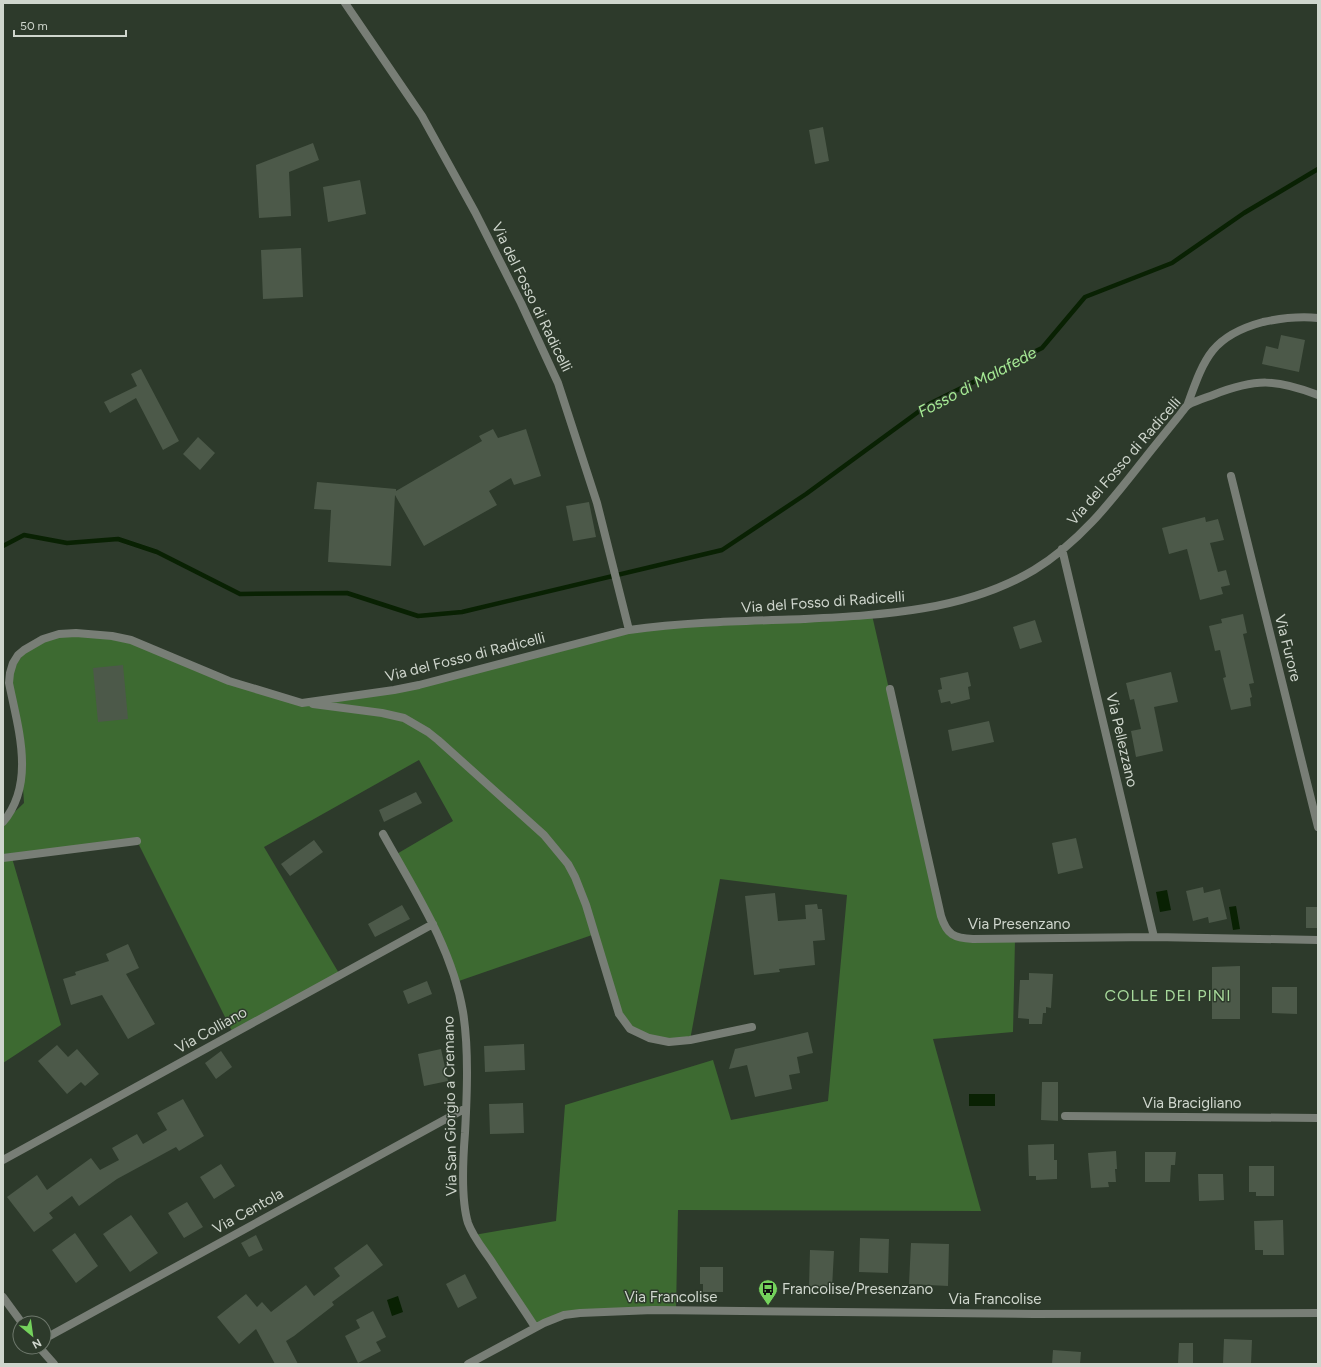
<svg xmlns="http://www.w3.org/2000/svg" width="1321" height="1367" font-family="Figtree,sans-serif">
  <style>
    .green { fill: #3d6a31 }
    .water { fill: #092103 }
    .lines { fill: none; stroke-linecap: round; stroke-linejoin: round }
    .stream { stroke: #092103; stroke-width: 4.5 }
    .building { fill: #4c5949 }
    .street { stroke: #787e76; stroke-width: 8 }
    .labels { text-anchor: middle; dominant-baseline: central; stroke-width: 3; stroke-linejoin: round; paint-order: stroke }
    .street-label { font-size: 15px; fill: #cfd6cd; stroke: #2d3a2b }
    .poi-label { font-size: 15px; fill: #cfd6cd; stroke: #2d3a2b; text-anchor: start }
    .water-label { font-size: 16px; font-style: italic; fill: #a6ea95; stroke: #2d3a2b }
    .neighbourhood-label { font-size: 16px; letter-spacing: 1px; fill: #a7d99b; stroke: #2d3a2b }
  </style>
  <rect width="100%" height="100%" fill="#2d3a2b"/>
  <path class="green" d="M872,615L941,916L950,933L973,939H1015L1013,1032L933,1039L981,1211L678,1210L676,1310L569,1314L535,1327L474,1235L556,1221L565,1105L713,1060L731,1120L828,1101L847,895L720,879L690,1040H658L638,1034L619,1014L595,934L456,982L445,953L395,855L453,821L419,760L264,847L340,975L233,1033L137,841L12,858L61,1025L3,1063V823L24,803L20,738L10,673L30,645L66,634L140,643L216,675L302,703L402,689L629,630Z"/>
  <path class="water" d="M1167,890L1171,910L1160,912L1156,892Z
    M1236,906L1240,929L1233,930L1229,907Z
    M969,1094H995V1106H969Z
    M398,1296L403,1312L392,1316L387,1300Z"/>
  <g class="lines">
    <path class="stream" d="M3,546L24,535L67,543L118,539L157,552L240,594L347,593L418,616L462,612L722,550L806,494L929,404L1042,348L1085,297L1172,263L1244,213L1318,169"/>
  </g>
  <path class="building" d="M823,127L829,161L815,164L809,130Z
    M313,143L319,160L289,172L291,216L259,218L256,165Z
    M360,180L366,214L328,222L323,187Z
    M301,248L303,297L263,299L261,250Z
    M1281,335L1305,340L1299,372L1262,364L1266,346L1278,349Z
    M141,369L179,441L163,450L136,398L110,413L104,402L137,386L131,374Z
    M493,429L498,438L526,429L541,476L514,485L511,478L489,491L497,505L424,546L395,495L391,566L328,562L331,510L314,509L317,482L396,489V491L482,441L479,436Z
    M198,437L215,453L200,470L183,454Z
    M589,502L596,537L573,541L566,506Z
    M1205,517L1206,522L1218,519L1224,540L1210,543L1218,572L1226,570L1230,585L1221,587L1223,594L1200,600L1187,549L1169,554L1162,528Z
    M1243,614L1247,633L1243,634L1254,683L1249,684L1252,697L1250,698L1251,706L1231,710L1223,678L1226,677L1220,650L1215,651L1209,626L1222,623L1221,619Z
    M1035,620L1042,642L1020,649L1013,627Z
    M123,665L128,719L98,722L93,668Z
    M968,672L971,686L968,687L970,699L951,704L950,701L941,703L938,690L942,689L940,678Z
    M1171,672L1178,702L1154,707L1163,751L1136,757L1131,731L1141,729L1134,699L1130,700L1126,683Z
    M989,721L994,742L952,751L948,730Z
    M416,792L422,803L384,822L379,810Z
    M1076,838L1083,868L1058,874L1052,843Z
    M314,840L323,852L290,876L281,864Z
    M1203,887L1204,893L1220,889L1227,919L1209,923L1208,917L1193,921L1186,891Z
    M775,893L778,921L806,919L805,905L817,904L818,909H822L825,940L813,941L815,965L779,969L780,972L754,975L745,896Z
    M402,905L410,919L375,937L368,924Z
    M1306,907H1318V928H1306Z
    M128,944L139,968L126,974L155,1024L128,1039L102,995L71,1005L63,979L76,975L75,972L109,961L106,954Z
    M1240,966V1019H1212V967Z
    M1029,973L1053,974L1051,1008L1046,1007V1013H1043L1042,1024H1029V1019L1018,1018L1020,980H1029Z
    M427,981L432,994L408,1004L403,991Z
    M1272,987H1297V1014L1272,1013Z
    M808,1032L813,1053L797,1057L800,1073L789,1075L792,1089L755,1097L747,1065L729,1069L735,1049Z
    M524,1044L525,1070L485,1072L484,1046Z
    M57,1045L68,1057L77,1049L99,1074L85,1086L81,1082L67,1094L38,1061Z
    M441,1049L448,1081L424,1086L418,1054Z
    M221,1051L232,1067L216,1079L205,1063Z
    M1042,1082H1058V1121L1041,1120Z
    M183,1099L204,1136L179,1151L176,1147L117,1179L79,1206L72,1196L49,1213L53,1218L34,1232L7,1197L37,1175L47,1190L91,1158L100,1170L119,1160L112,1148L137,1134L143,1144L167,1130L157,1113Z
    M523,1103L524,1133L490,1134L489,1104Z
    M1054,1144V1160H1057V1179L1036,1180V1176H1029L1028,1145Z
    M1116,1151L1117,1169H1115L1116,1182H1108L1109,1187L1091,1188L1088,1153Z
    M1145,1152H1176L1175,1165H1171L1170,1182H1145Z
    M221,1164L235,1186L214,1199L200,1177Z
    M1249,1166H1274V1196H1256V1192H1249Z
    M1198,1174H1223L1224,1200L1199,1201Z
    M187,1202L203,1227L184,1238L168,1213Z
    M131,1215L158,1253L130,1272L103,1234Z
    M1283,1220L1284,1255H1263V1250H1255L1254,1221Z
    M75,1233L98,1266L76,1283L52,1250Z
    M256,1235L263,1250L249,1257L241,1243Z
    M860,1238L889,1239L888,1273L859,1272Z
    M911,1243L949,1244L948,1286L909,1284Z
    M367,1244L383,1265L332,1302L334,1305L294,1336L286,1341L298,1364H275L256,1329L239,1344L217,1317L246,1294L257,1307L262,1302L271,1312L306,1285L314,1296L340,1276L334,1268Z
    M810,1250L834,1251L832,1288L809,1287Z
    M700,1267H723V1292H703V1284H700Z
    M465,1274L477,1298L458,1308L446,1284Z
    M373,1311L386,1337L376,1342L381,1351L358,1363L345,1336L360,1328L356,1320Z
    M1224,1339L1252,1340L1251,1364H1223Z
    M1179,1343H1193V1364H1178Z
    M1053,1350L1081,1352L1080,1364H1052Z"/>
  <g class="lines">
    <path class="street" d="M345,3L422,116L475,212L521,303L558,383L597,503L629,630
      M1187,406C1204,359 1211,336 1263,322C1282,318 1299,316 1318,318
      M1231,476L1318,827
      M1062,549L1154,937
      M890,689L941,916C947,935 954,938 973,939L1154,937L1318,940
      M313,704L382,713L404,718L428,732L438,740L544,835L568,864L575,877L586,905L619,1014L630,1029L649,1038L669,1042L690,1040L752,1027
      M3,822C36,783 18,728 9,683L10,673L13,663L18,655L24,650L43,639L59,634L76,633L112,636L131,640L229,681L302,703L394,690L419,685L629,630C687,622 745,621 804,619C883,615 965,611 1034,570C1084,540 1118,492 1153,448C1161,438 1170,427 1178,417C1181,414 1184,408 1188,405C1195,401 1205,398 1213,395C1256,378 1276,379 1318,395
      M383,834C414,890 452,947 463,1012C469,1049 467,1095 465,1133C463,1158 461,1200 468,1223C473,1237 484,1250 492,1262C506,1284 521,1305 535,1327
      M3,858L137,841
      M1065,1116L1318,1118
      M3,1160L433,924
      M3,1297L22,1323
      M44,1339L466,1108
      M39,1347L54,1364
      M468,1364L544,1323L564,1315L580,1313L653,1310L1034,1314L1318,1313"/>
  </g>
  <defs>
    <symbol id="bus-pin" viewBox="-11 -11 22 30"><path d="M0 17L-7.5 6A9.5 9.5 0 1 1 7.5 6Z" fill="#74d25c" stroke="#2d3a2b"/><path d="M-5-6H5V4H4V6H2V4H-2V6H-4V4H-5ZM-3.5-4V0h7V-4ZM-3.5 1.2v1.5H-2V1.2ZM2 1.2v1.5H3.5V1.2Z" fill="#111"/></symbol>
  </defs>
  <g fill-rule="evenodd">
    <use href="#bus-pin" x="757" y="1278" width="22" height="30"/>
  </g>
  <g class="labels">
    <g class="street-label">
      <text transform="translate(532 297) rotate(64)">Via del Fosso di Radicelli</text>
      <text transform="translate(1124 461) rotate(-49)">Via del Fosso di Radicelli</text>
      <text transform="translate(823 602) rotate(-4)">Via del Fosso di Radicelli</text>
      <text transform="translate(1288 648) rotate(76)">Via Furore</text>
      <text transform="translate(465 657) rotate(-14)">Via del Fosso di Radicelli</text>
      <text transform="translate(1122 740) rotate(77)">Via Pellezzano</text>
      <text x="1019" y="924">Via Presenzano</text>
      <text transform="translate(211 1030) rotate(-29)">Via Colliano</text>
      <text x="1192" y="1103">Via Bracigliano</text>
      <text transform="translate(450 1106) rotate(-91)">Via San Giorgio a Cremano</text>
      <text transform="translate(248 1211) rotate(-29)">Via Centola</text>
      <text x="671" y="1297">Via Francolise</text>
      <text x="995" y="1299">Via Francolise</text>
    </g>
    <g class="poi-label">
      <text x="782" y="1289">Francolise/Presenzano</text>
    </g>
    <g class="water-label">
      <text transform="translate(977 382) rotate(-28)">Fosso di Malafede</text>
    </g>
    <g class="neighbourhood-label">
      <text x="1168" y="995">COLLE DEI PINI</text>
    </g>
  </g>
  <rect width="1321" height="1367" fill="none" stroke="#cfd6cd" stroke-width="8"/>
  <g transform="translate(32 1335) rotate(151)"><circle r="19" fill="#2d3a2b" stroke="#6e786c"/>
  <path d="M0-3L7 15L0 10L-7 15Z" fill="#74d25c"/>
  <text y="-6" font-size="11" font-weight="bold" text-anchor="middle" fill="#cfd6cd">N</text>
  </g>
  <path d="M14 30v6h112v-6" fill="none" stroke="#cfd6cd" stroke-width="2"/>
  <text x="20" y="30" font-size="12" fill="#cfd6cd" stroke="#2d3a2b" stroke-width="3" paint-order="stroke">50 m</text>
</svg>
